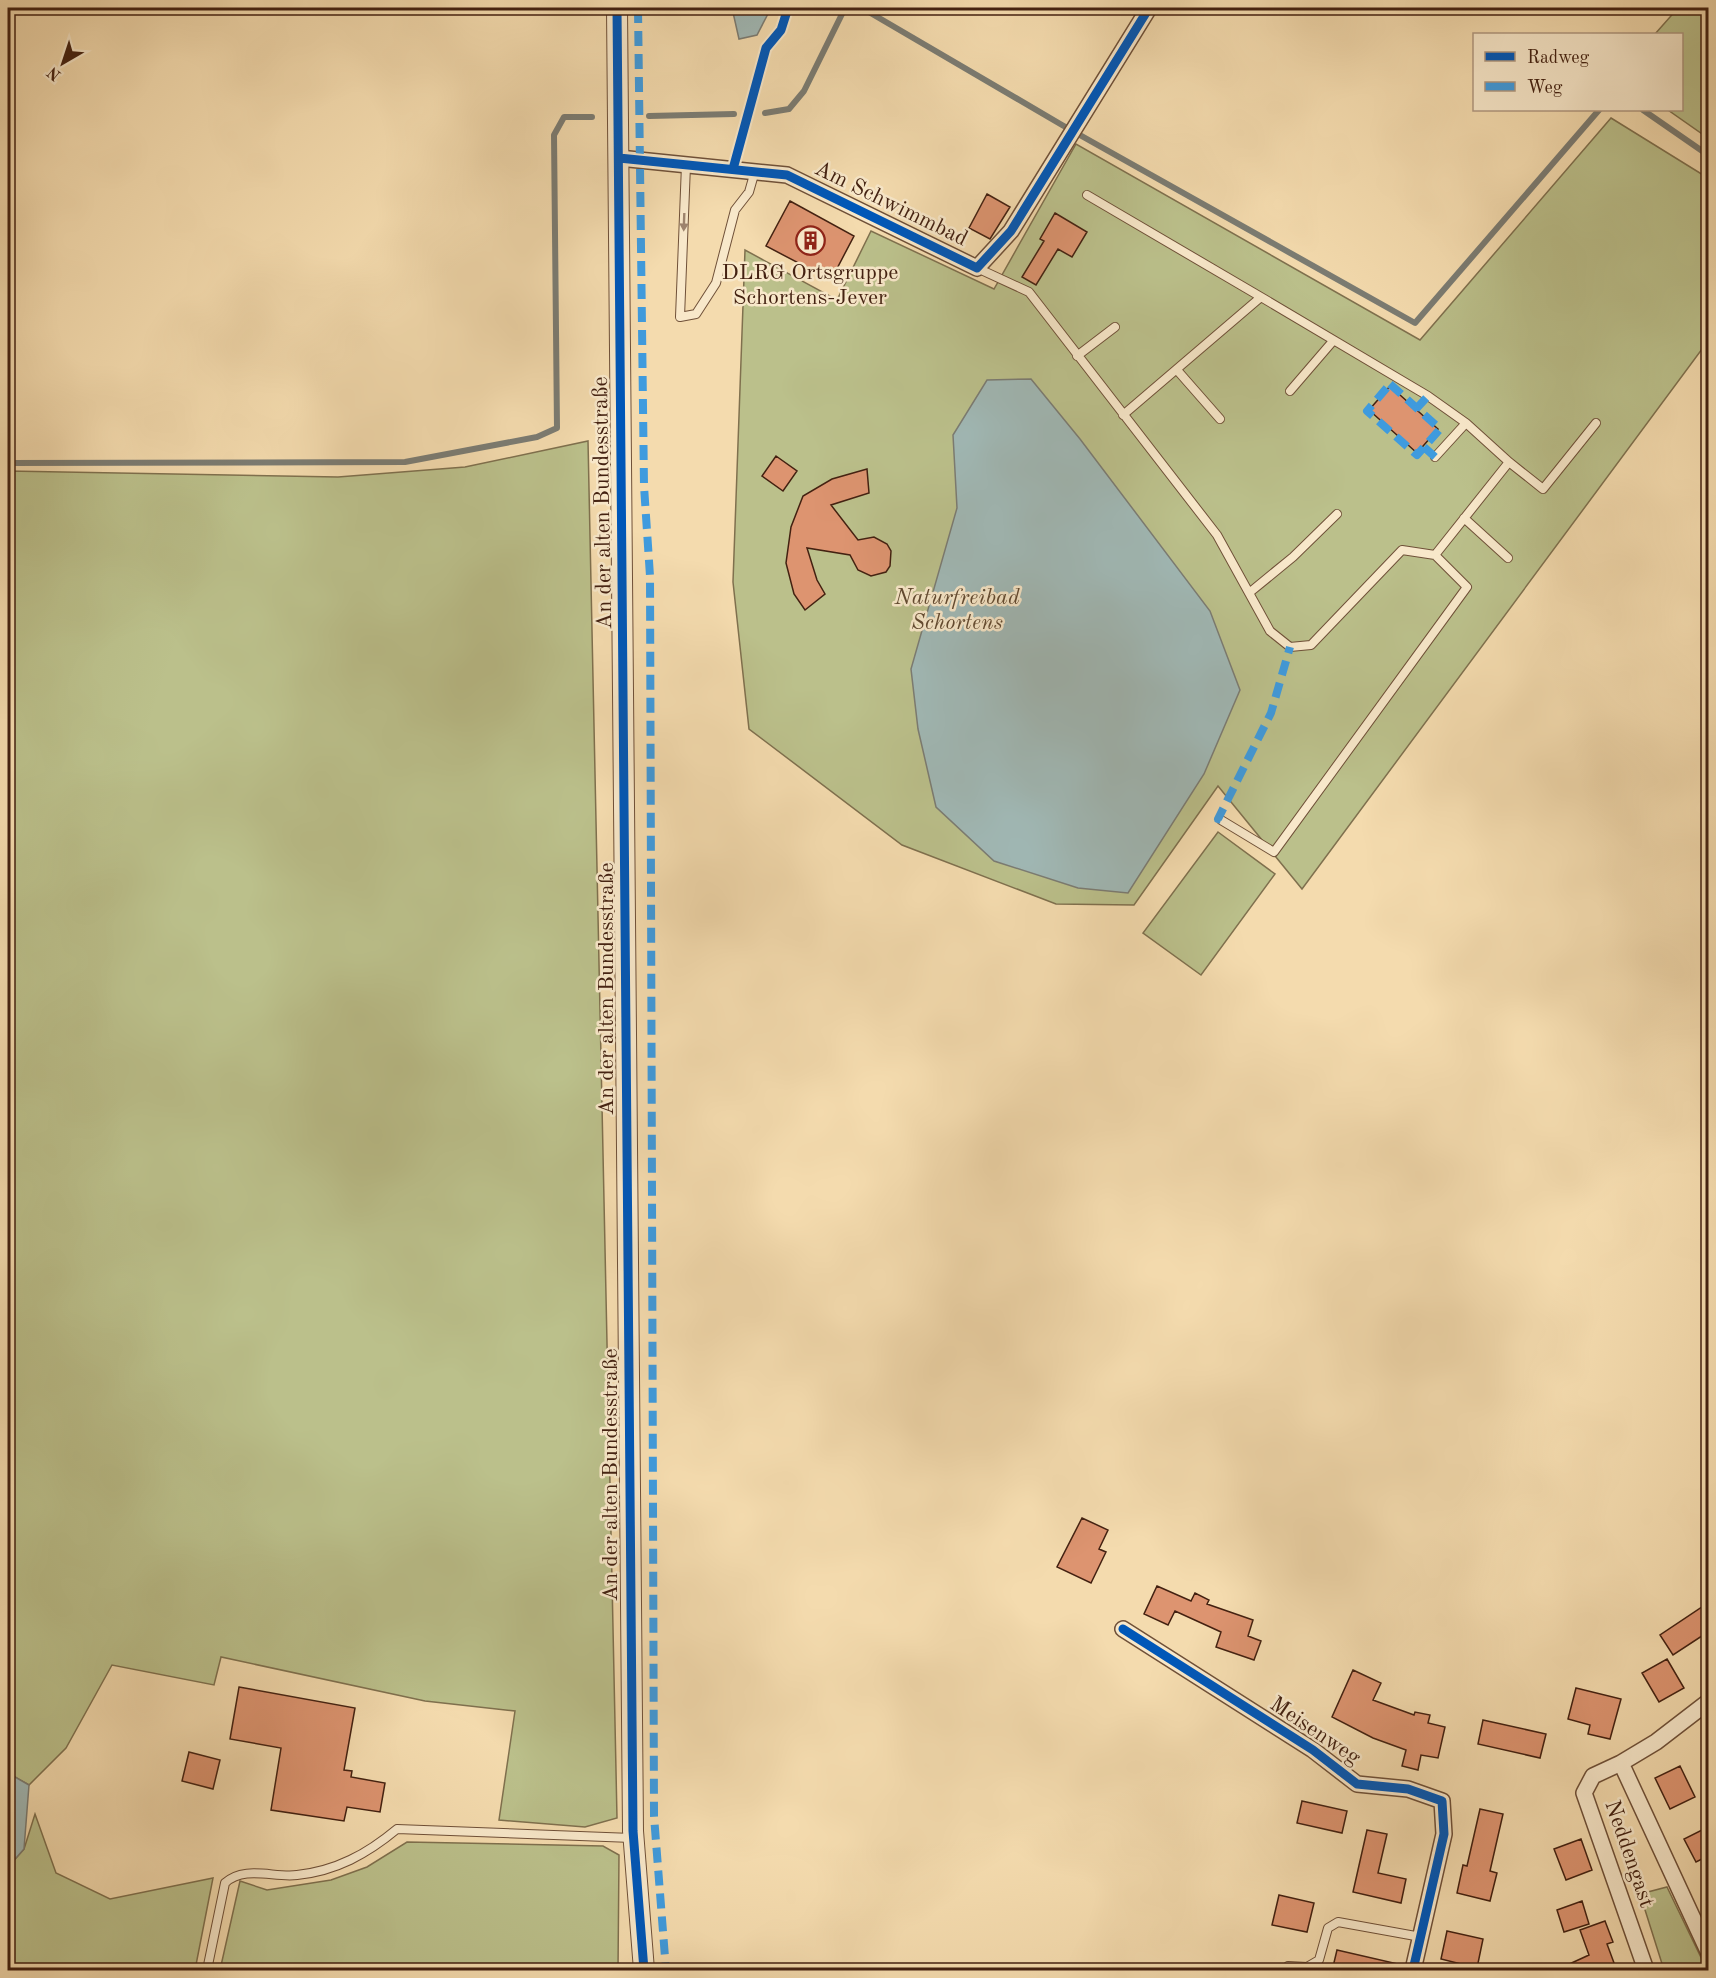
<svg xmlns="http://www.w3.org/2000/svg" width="1716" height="1978" font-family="'Old Standard TT',serif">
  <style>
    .green { fill: #bbc08b; stroke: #7f704e; stroke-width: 1.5 }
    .water { fill: #a0b8b5; stroke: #7b7c73; stroke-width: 1.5 }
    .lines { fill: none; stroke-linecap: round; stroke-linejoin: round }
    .stream { stroke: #7b7c73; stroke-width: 6 }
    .building { fill: #dd9470; stroke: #432111; stroke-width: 1.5 }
    .service-casing { stroke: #6f5038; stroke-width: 10 }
    .minor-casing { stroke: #6f5038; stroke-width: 18 }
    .tertiary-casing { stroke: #6f5038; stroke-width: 22 }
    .service { stroke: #f8e8ca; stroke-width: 8 }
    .minor { stroke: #f8e8ca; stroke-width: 15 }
    .tertiary { stroke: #f8e8ca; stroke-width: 20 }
    .quiet { stroke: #3f9bde; stroke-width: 8; stroke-dasharray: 15 8; stroke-linecap: butt }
    .cycleway-casing { stroke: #f8e8ca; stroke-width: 13 }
    .cycleway { stroke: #0057b8; stroke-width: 9 }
    .oneway { fill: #9e846e }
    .labels { text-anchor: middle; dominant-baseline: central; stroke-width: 5; stroke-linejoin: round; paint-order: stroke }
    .street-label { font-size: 22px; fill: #432111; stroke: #f8e8ca }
    .poi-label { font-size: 22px; fill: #432111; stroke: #f8e8ca }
    .park-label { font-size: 22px; font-style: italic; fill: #614930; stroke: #f8e8ca }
  </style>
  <rect width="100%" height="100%" fill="#f4dbae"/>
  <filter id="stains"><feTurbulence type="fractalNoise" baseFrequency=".00333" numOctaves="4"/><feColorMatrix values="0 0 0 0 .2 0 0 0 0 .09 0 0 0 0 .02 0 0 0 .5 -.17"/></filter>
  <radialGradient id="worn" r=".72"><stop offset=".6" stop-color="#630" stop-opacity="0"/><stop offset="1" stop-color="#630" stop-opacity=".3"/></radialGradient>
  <path class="green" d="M1678,8H1708V138L1668,110H1682V34H1655Z
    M1611,118L1708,178V341L1302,889L1218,786L1134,905L1056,904L902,845L749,729L733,582L745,250L837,300L871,231L994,289L1076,144L1420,340Z
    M588,441L617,1818L585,1827L499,1820L515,1711L425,1701L221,1657L214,1685L112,1665L66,1748L29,1785L8,1773V471L338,477L465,467Z
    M1218,832L1275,874L1201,975L1143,933Z
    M35,1814L56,1873L110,1899L213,1878L195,1970H8V1867L24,1849Z
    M407,1842L603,1846L619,1855L618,1970H220L240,1881L267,1890L331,1880L367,1867Z
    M1667,1887L1707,1970H1664L1640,1894Z"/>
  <path class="water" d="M732,8H771L757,35L739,39Z
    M1031,379L1080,439L1210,611L1240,690L1204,774L1128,893L1078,888L994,861L936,807L918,729L911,669L957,508L953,435L987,380Z
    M8,1773L29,1785L24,1849L8,1867Z"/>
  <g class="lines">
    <path class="stream" d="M862,8L1062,125L1415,323L1599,110
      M1643,110L1708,155
      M765,113L789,109L804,91L845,8
      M649,116L734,114
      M8,463L405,462L537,437L557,428L554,135L564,117H592"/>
  </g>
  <path class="building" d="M987,194L1010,207L990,239L969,228Z
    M790,201L854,236L831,280L766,246Z
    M1055,213L1087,232L1072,257L1058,249L1036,285L1022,277L1044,241L1040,239Z
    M1390,386L1438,429L1417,453L1369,410Z
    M776,456L797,471L783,491L762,476Z
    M867,469L869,493L831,505L858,540L874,537L887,544L891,551L890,566L886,572L871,576L858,570L850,555L807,548L817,580L825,594L805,610L794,594L786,563L791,527L803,496L832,479Z
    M1082,1518L1108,1530L1099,1549L1106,1552L1091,1583L1057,1567Z
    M1157,1586L1191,1601L1195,1593L1209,1600L1207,1604L1253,1620L1248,1636L1261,1641L1254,1660L1216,1647L1221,1632L1175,1611L1168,1625L1144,1614Z
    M1708,1603V1632L1673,1655L1660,1635Z
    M1667,1659L1684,1688L1659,1702L1642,1673Z
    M1353,1670L1381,1683L1373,1700L1414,1715L1415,1712L1430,1715L1428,1723L1445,1727L1438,1758L1421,1755L1418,1770L1402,1766L1406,1750L1373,1738L1332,1717Z
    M239,1687L355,1708L344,1770L352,1771L351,1777L385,1783L380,1812L347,1807L344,1821L271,1810L281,1748L230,1739Z
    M1576,1688L1621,1699L1610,1739L1588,1734L1590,1725L1568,1719Z
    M1483,1720L1546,1734L1540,1758L1478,1744Z
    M189,1752L220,1760L213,1789L182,1781Z
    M1680,1766L1695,1797L1670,1809L1655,1778Z
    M1302,1801L1347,1811L1342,1833L1297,1823Z
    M1480,1809L1503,1814L1490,1871L1497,1873L1490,1901L1457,1893L1463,1865L1467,1866Z
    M1708,1827V1856L1696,1862L1684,1839Z
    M1367,1830L1387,1834L1378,1873L1406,1879L1401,1903L1353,1892Z
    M1581,1839L1592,1870L1566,1880L1554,1849Z
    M1279,1895L1314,1903L1307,1932L1272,1925Z
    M1582,1901L1589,1924L1564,1932L1557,1910Z
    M1605,1921L1613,1942L1607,1944L1617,1971H1554L1589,1955L1580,1930Z
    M1447,1931L1483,1939L1477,1968L1441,1959Z
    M1337,1950L1398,1964L1397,1971H1332Z"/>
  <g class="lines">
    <defs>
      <path id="service" d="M686,165L680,317L696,314L716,283L735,210L749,192L755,171
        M1087,195L1261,297
        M977,268L1029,292L1217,535L1270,631L1290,647L1311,645L1402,550L1435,555L1509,462L1466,423L1428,396L1261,297L1123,415
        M1077,356L1115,327
        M1177,370L1220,419
        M1290,391L1333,341
        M1435,457L1466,423
        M1509,462L1543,489L1596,423
        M1464,518L1508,558
        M1249,593L1293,557L1337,514
        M1221,820L1274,852L1467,587L1435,555
        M1288,1966L1307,1967L1319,1960L1328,1928L1338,1922L1421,1937
        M207,1970L225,1883C244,1865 274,1878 297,1875C336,1871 367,1854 397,1829L632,1838"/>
      <path id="minor" d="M619,158L787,175L977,268L1011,231L1149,8
        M1123,1629L1313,1750L1357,1784L1408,1789L1442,1801L1444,1834L1413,1970
        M1621,1763L1656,1742L1708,1702
        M1646,1970L1584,1793L1593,1776L1621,1763L1708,1951"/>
      <path id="tertiary" d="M617,8L633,1831L644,1970"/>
    </defs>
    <use href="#service" class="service-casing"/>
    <use href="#minor" class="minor-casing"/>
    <use href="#tertiary" class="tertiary-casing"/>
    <use href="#service" class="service"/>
    <use href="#minor" class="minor"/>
    <use href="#tertiary" class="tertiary"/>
    <path class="quiet" d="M638,8L644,486L650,576L654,1816L666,1970
      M1390,384L1440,429L1417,455L1367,411Z
      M1416,409L1428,396
      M1424,447L1435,457
      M1221,820L1218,819L1271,713L1290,647"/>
    <defs>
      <path id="cycleway" d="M617,8L633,1831L644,1970
        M619,158L787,175L977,268L1011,231L1149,8
        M733,169L766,48L781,30L788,8
        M1123,1629L1313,1750L1357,1784L1408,1789L1442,1801L1444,1834L1413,1970"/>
    </defs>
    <use href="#cycleway" class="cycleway-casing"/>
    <use href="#cycleway" class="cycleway"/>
  </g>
  <defs><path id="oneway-solid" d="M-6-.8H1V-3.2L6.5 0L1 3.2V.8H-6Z" transform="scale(1.5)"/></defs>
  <use class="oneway" href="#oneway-solid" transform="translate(684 222) rotate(92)"/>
  <defs>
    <symbol id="building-ring" viewBox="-11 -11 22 22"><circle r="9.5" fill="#f8e8ca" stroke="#8f2418" stroke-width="1.5"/><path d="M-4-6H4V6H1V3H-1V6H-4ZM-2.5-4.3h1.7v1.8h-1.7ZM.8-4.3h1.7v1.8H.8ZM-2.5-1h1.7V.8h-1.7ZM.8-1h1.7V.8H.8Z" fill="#8f2418"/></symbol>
  </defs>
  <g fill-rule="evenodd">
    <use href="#building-ring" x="794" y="224" width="33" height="33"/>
  </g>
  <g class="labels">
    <g class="street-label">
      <text transform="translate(891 204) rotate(26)">Am Schwimmbad</text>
      <text transform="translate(603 503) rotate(-91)">An der alten Bundesstraße</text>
      <text transform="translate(607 989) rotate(-90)">An der alten Bundesstraße</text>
      <text transform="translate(611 1475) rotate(-90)">An der alten Bundesstraße</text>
      <text transform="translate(1315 1731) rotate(34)">Meisenweg</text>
      <text transform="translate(1629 1854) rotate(71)">Neddengast</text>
    </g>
    <g class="poi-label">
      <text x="810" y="273">DLRG Ortsgruppe<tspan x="810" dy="25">Schortens-Jever</tspan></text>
    </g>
    <g class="park-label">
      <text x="957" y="598">Naturfreibad<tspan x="957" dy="25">Schortens</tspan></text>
    </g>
  </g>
  <rect width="1716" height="1978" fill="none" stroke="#f4dbae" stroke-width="30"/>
  <rect x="9" y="9" width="1698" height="1960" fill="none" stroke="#432111" stroke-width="3"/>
  <rect x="15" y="15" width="1686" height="1948" fill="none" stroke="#432111" stroke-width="1.5"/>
  <rect x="1473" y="33" width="210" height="78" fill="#f8e8ca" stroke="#b09880" stroke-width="1.5"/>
  <rect x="1485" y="52" width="30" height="9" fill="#0057b8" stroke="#b09880" stroke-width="1.5"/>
  <text x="1527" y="63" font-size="18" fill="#432111">Radweg</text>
  <rect x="1485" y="82" width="30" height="9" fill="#3f9bde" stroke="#b09880" stroke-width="1.5"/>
  <text x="1527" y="93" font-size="18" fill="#432111">Weg</text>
  <g transform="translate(63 63) rotate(219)" stroke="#f8e8ca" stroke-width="4.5" paint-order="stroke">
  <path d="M0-4.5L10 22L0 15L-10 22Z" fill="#432111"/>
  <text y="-9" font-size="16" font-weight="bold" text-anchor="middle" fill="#432111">N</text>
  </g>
  <rect width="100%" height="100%" filter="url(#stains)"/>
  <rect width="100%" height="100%" fill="url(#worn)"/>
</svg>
